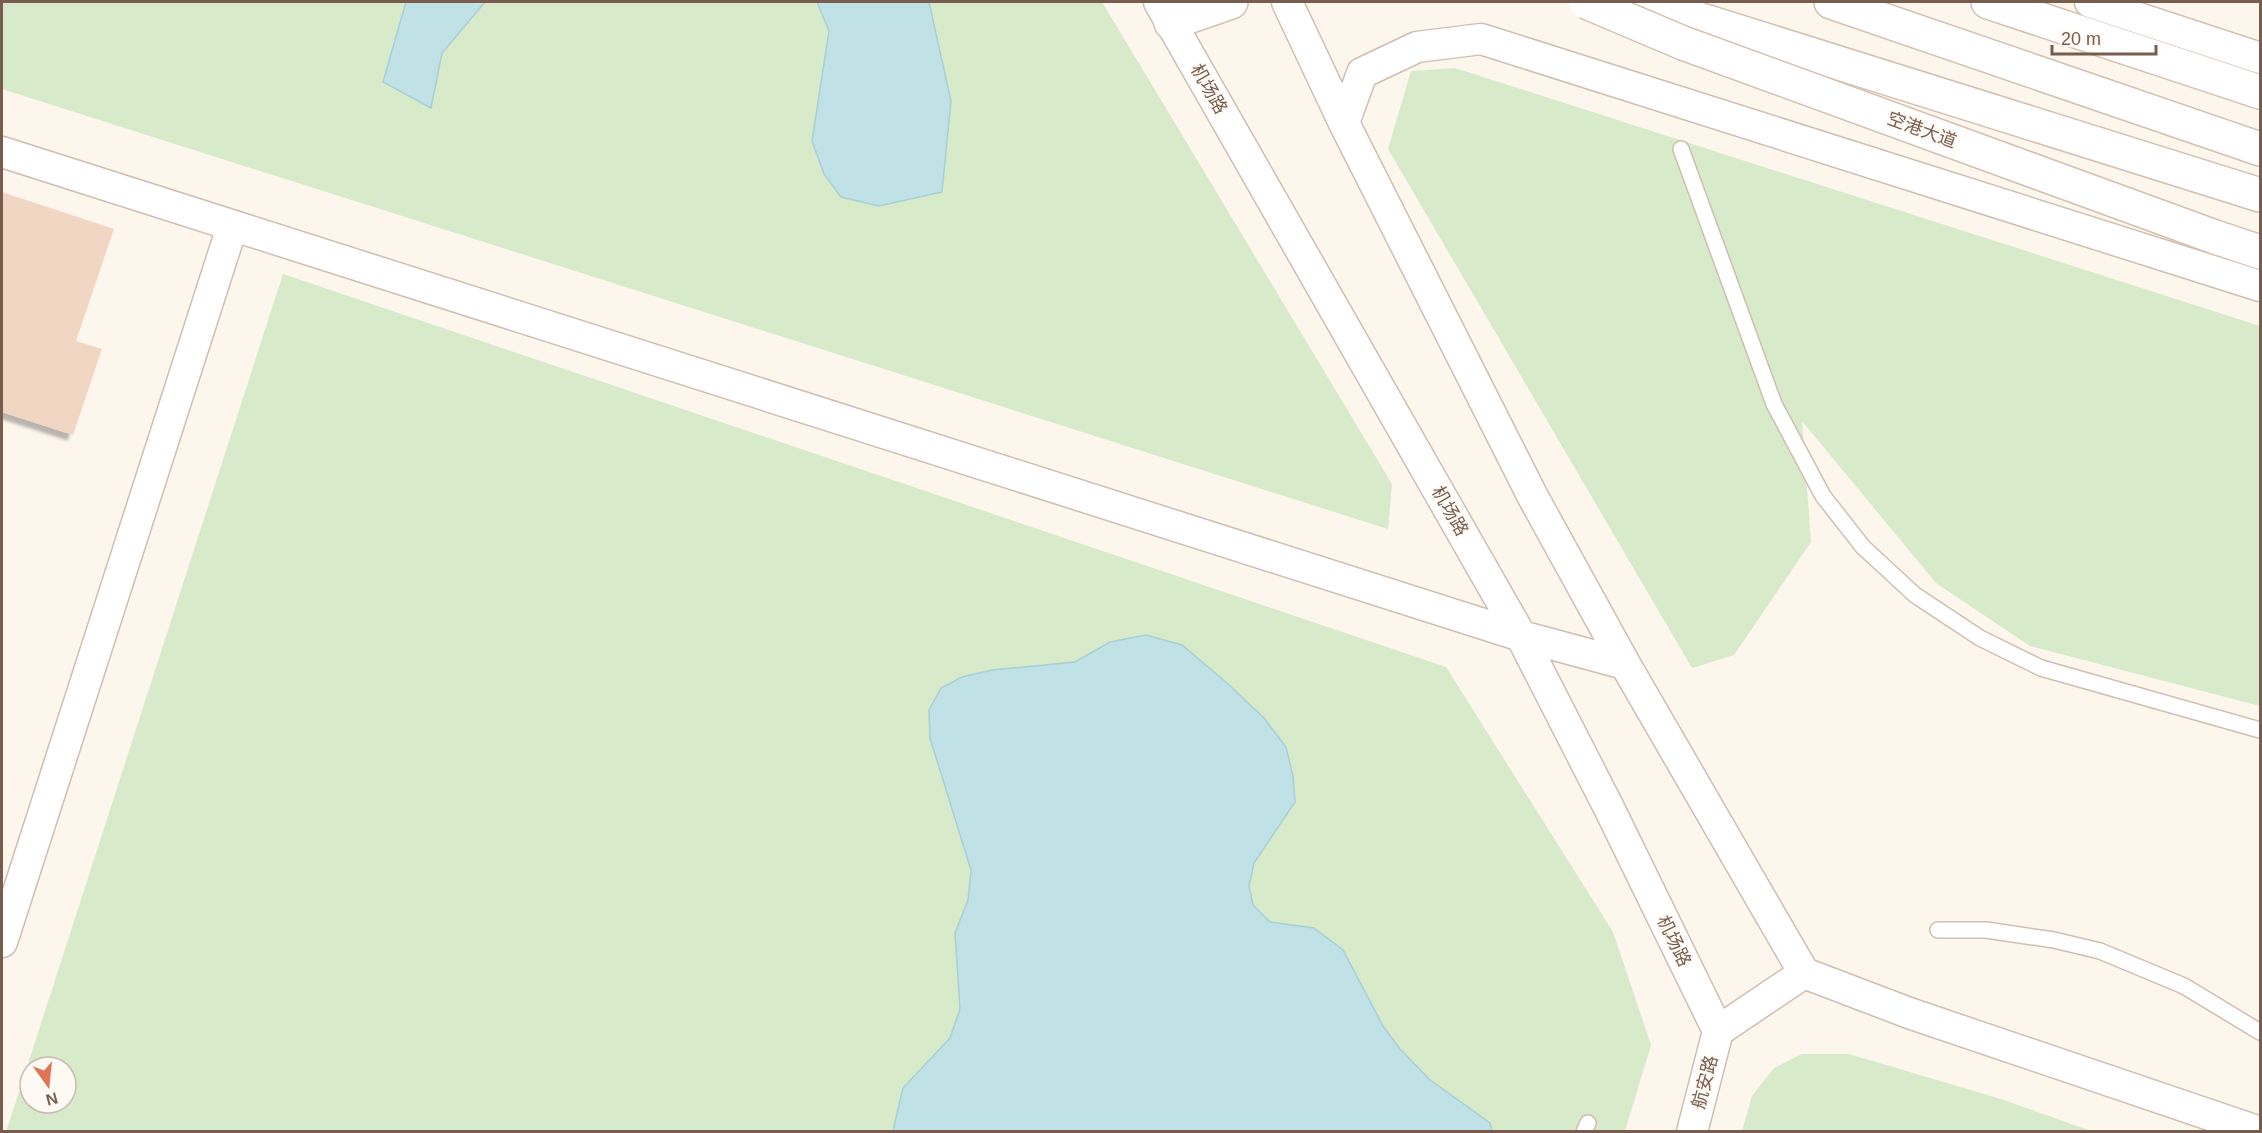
<svg xmlns="http://www.w3.org/2000/svg" width="2262" height="1133" font-family="Helvetica,'Noto Sans SC',sans-serif">
  <style>
    .green { fill: #d7eaca; fill-rule: evenodd }
    .water { fill: #c0e1e6; stroke: #a7d0d7; stroke-width: 1.5 }
    .building { fill: #f1d6c4; filter: url(#shadow) }
    .lines { fill: none; stroke-linecap: round; stroke-linejoin: round }
    .service-casing { stroke: #cfbeb1; stroke-width: 18 }
    .minor-casing { stroke: #cfbeb1; stroke-width: 33 }
    .secondary-casing { stroke: #d4c0b1; stroke-width: 36 }
    .service { stroke: #fff; stroke-width: 15 }
    .minor { stroke: #fff; stroke-width: 30 }
    .secondary { stroke: #fff; stroke-width: 33 }
    .secondary-bridge-casing { stroke: #d4c0b1; stroke-width: 36; stroke-linecap: butt }
    .secondary-bridge { stroke: #fff; stroke-width: 33 }
    .labels { text-anchor: middle; dominant-baseline: central; stroke-width: 4.5; stroke-linejoin: round; paint-order: stroke }
    .street-label { font-size: 18px; fill: #785d4f; stroke: #fefaf3 }
  </style>
  <defs>
    <filter id="shadow"><feDropShadow dx="-5.5" dy="5.5" stdDeviation="1.5" flood-color="#0004"/></filter>
  </defs>
  <rect width="100%" height="100%" fill="#fcf6ec"/>
  <path class="green" d="M2,2H1102L1392,484L1388,529L2,89Z
    M1455,68L2260,326V706L2030,646L1936,583L1802,421L1811,542L1734,655L1692,668L1388,149L1411,71Z
    M283,274L1446,667L1613,932L1651,1045L1625,1131L6,1132ZM30,1067H66V1103H30Z
    M1802,1054H1849L2004,1100L2091,1131H1742L1752,1096L1774,1068Z"/>
  <path class="water" d="M406,2H485L442,53L431,108L383,82Z
    M817,2H929L951,101L942,192L879,206L841,197L824,174L812,141L829,31Z
    M1146,635L1182,645L1227,683L1264,718L1286,747L1293,776L1295,802L1254,863L1249,886L1253,905L1270,922L1314,928L1343,950L1383,1026L1400,1049L1429,1079L1490,1123L1492,1131H893L903,1088L950,1038L960,1009L955,933L968,900L971,870L930,738L929,710L941,688L962,677L992,670L1075,662L1110,642Z"/>
  <path class="building" d="M2,192L114,229L76,341L102,349L73,435L2,412Z"/>
  <g class="lines">
    <defs>
      <path id="service" d="M1681,149L1774,404L1823,496L1863,547L1915,595L1980,638L2041,668L2260,730
        M1938,930H1986L2054,940L2100,951L2184,986L2260,1032
        M1584,1132L1588,1123"/>
      <path id="minor" d="M1159,2L1521,636L1610,810L1718,1031
        M1287,2L1344,123L1533,497L1625,664L1804,973
        M2090,2L2260,58
        M1344,123L1362,73L1417,47L1481,39L2260,286
        M2,152L1521,636L1625,664
        M2,942L232,227
        M1718,1031L1804,973L1909,1013L2260,1132
        M1692,1132L1718,1031"/>
      <path id="secondary" d="M1644,2L2260,195
        M1831,2L2260,149
        M1988,2L2260,92
        M1171,23L1231,2
        M2215,237L2260,252"/>
    </defs>
    <use href="#service" class="service-casing"/>
    <use href="#minor" class="minor-casing"/>
    <use href="#secondary" class="secondary-casing"/>
    <use href="#service" class="service"/>
    <use href="#minor" class="minor"/>
    <use href="#secondary" class="secondary"/>
    <defs>
      <path id="secondary-bridge" d="M1586,2L1683,43L2215,237"/>
    </defs>
    <use href="#secondary-bridge" class="secondary-bridge-casing"/>
    <use href="#secondary-bridge" class="secondary-bridge"/>
  </g>
  <g class="labels">
    <g class="street-label">
      <text transform="translate(1209 89) rotate(60)">机场路</text>
      <text transform="translate(1922 130) rotate(20)">空港大道</text>
      <text transform="translate(1450 511) rotate(60)">机场路</text>
      <text transform="translate(1674 941) rotate(64)">机场路</text>
      <text transform="translate(1705 1082) rotate(-75)">航安路</text>
    </g>
  </g>
  <rect width="2262" height="1133" fill="none" stroke="#785d4f" stroke-width="6"/>
  <g transform="translate(48 1085) rotate(165)"><circle r="28" fill="#fefaf3" stroke="#c8bbb1" stroke-width="1.5"/>
  <path d="M0-4.5L10 22L0 15L-10 22Z" fill="#e07457"/>
  <text y="-9" font-size="16" font-weight="bold" text-anchor="middle" fill="#785d4f">N</text>
  </g>
  <path d="M2052 45v9h104v-9" fill="none" stroke="#785d4f" stroke-width="3"/>
  <text x="2061" y="45" font-size="18" fill="#785d4f" stroke="#fefaf3" stroke-width="4.5" paint-order="stroke">20 m</text>
</svg>
